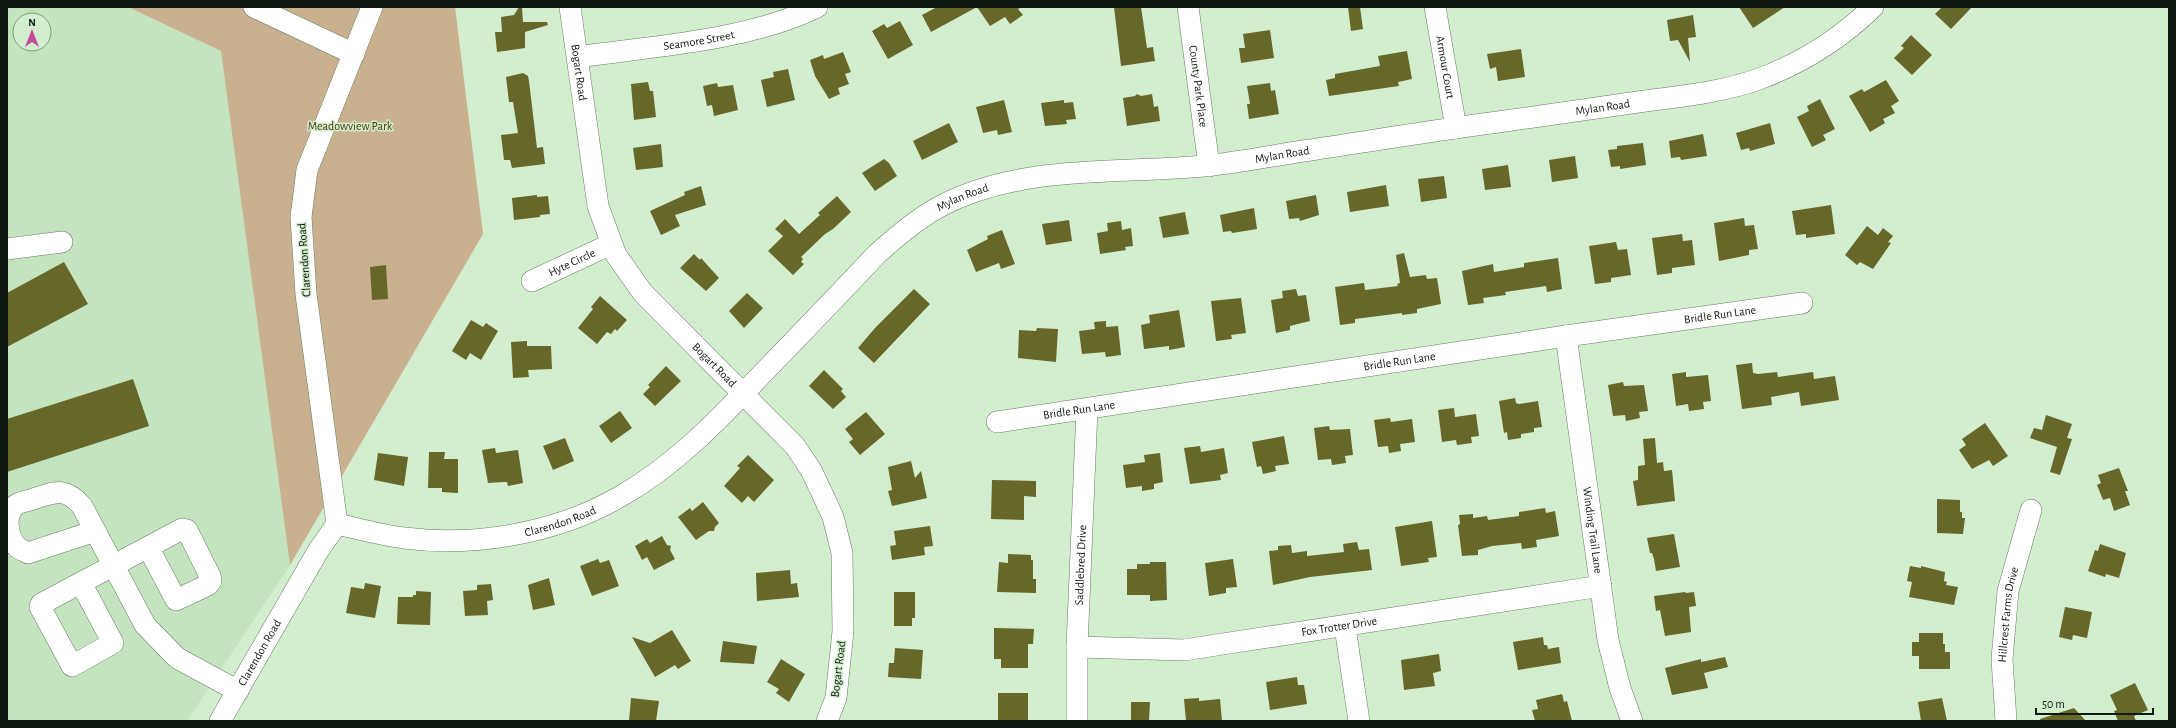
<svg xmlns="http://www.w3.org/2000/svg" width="2176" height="728" font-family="'Alegreya Sans',sans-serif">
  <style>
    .built { fill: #c4e3bf; fill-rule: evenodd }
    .green { fill: #c9b08e }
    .building { fill: #67672a }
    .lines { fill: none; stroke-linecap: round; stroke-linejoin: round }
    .minor-casing { stroke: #677d63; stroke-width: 22 }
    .minor { stroke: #fff; stroke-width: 21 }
    .labels { text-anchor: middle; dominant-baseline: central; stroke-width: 3; stroke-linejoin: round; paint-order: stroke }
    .street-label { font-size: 12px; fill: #10190f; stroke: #d3edcf }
    .park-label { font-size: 12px; fill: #4e3609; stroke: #d3edcf }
  </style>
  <rect width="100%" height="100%" fill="#d3edcf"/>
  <path class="built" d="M7,7H128L221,51L290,565L187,721H7ZM20,20H44V44H20Z"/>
  <path class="green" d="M128,7H455L483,234L290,565L221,51Z"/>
  <path class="building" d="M519,7H522L523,22H547L548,25L525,32V48L497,52L495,32H502L501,17L514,15Z
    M937,7H977L931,32L922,15Z
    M977,7H1022L1018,9L1023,15L1010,24L1005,17L990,26Z
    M1114,7H1141L1147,48L1153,47L1155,61L1121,66Z
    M1348,7H1360L1363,29L1351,31Z
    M1739,7H1785L1753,28Z
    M1942,7H1972L1951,29L1935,14Z
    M1693,15L1696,37L1688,38L1690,62L1678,40L1670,41L1667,20Z
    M900,21L913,45L888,59L872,31L884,24L887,28Z
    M1270,30L1274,58L1241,63L1239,48H1245L1243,34Z
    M1911,35L1932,55L1912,75L1894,58L1904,48L1901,46Z
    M1521,49L1525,77L1498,81L1496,67L1490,69L1487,54Z
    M1407,51L1412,79L1398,82L1399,86L1329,96L1326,80L1335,78V74L1380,66L1378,56Z
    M843,52L851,72L845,74L849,84L838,88L840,94L829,99L815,76L810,60L823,55L824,59Z
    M788,69L795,100L767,107L761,80L774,77L773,72Z
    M523,73L528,76L529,81L537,148L543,147L545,164L512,168L510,160H504L501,135L518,133L513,102H509L506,77Z
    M1886,80L1899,101L1891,106L1895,113L1883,119L1885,123L1870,132L1849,96L1862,89L1864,92Z
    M648,82L650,91H653L656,117L634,120L631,84Z
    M717,83L718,87L733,85L738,110L714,116L712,105L707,106L703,86Z
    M1270,83L1271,91L1275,90L1279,114L1249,119L1247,104H1250L1247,86Z
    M1137,94L1141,96L1152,94L1154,107L1158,106L1160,121L1127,126L1123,98L1135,96Z
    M1820,99L1835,129L1823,135L1826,140L1812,147L1797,117L1809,111L1807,106Z
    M1004,100L1012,132L998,135L997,130L983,133L976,107Z
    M1064,100V103L1073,102L1076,119L1066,120L1067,124L1045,126L1041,103Z
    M949,123L958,142L922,160L913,141Z
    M1770,123L1775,144L1750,151L1749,148L1741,150L1736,133Z
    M1703,134L1707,156L1681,160L1680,157L1671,158L1669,141Z
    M1643,143L1646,165L1620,169V166L1611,167L1608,150L1617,149V146Z
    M661,144L663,167L636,170L633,148Z
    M1575,156L1578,178L1552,182L1549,160Z
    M884,159L889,163L897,176L875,191L862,173Z
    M1508,165L1511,187L1485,190L1482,169Z
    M1444,176L1447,198L1421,202L1418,179Z
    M1386,185L1389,206L1350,212L1347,192Z
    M701,186L706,205L675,215L680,226L661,235L650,211L685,195L684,192Z
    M537,195V197L548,196L550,214L540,215V217L514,220L512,198Z
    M1316,195L1319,215L1300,221L1299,218L1289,219L1286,201Z
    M837,196L851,212L833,229L825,234L801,257L803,259L801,262L804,264L793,275L768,251L783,236L775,229L785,219L799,234L820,215L818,213Z
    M1831,205L1835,234L1806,238V234L1796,235L1792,211Z
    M1254,208L1257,229L1232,233L1231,231L1223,232L1220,215Z
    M1185,212L1189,234L1163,238L1159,217Z
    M1744,218L1745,226L1754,225L1758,249L1749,250V255L1719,261L1714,223Z
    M1069,220L1072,241L1046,245L1042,224Z
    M1121,221L1122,230L1131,228L1133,246L1125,247L1126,250L1100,254L1097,233L1108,231L1107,223Z
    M1867,226L1878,235L1883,228L1893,236L1888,242L1891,243L1873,269L1860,262L1857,265L1845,255Z
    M1002,230L1015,264L1001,269L999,263L976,272L967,250L988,239L987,236Z
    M1682,234L1683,241L1692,240L1695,265L1672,268V273L1657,275L1652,238Z
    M1616,242L1618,250L1627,249L1631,275L1611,278V282L1595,284L1589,246Z
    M1404,253L1410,277L1426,275L1427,279L1437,278L1441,304L1417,309V313L1402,315V313L1355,319V323L1340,325L1335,287L1364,283L1365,290L1398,286L1397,284L1400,283L1396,255Z
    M694,254L700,260L701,258L719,278L706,291L680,268Z
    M1558,258L1562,289L1547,292L1546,286L1505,292L1506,295L1483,298L1484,303L1468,305L1462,271L1493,264L1494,272L1524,267V263Z
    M64,262L88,304L7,347V293Z
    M386,265L388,299L372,300L370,267Z
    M914,289L930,304L874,363L858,348L875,328Z
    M1296,289L1298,296L1306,295L1310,321L1290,326V330L1276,333L1271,300L1283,298L1282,291Z
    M747,293L763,308L744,328L729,311Z
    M600,296L627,320L617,331L615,329L611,334L607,332L597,344L578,328L593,309L591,307Z
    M1241,298L1246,333L1231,335L1232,339L1216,341L1211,301Z
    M1179,310L1185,347L1169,350V346L1144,349L1141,325L1150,323L1149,315Z
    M471,320L483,327L486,323L498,331L481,360L470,353L466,360L452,351Z
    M1106,321V327L1118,326L1121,355L1106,357L1105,352L1082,354L1079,331L1095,329L1094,322Z
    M1037,328L1058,329L1056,362L1018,358L1019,330L1036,331Z
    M527,341V346H551L552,369L528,370L529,377L513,378L511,342Z
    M1752,363L1753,373L1758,374L1777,372L1778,377L1813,372L1814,379L1835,376L1839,400L1801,406L1799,392L1771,397L1772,405L1742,409L1736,365Z
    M666,366L681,381L655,406L643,394L650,387L648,385Z
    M824,370L843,389L841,391L846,397L833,409L809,386Z
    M1686,372V377L1708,375L1711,401L1703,402L1704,409L1689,411L1688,404L1676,406L1672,374Z
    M133,379L149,426L7,472V419Z
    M1623,382L1624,386L1644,385L1648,411L1639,412L1640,418L1626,421L1625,415L1613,416L1608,385Z
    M1515,398L1516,403L1519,404L1538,401L1542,427L1534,428V432L1521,434V438L1508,440L1507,432L1504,433L1499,401Z
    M1454,408L1455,417L1476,414L1479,436L1471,437L1472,443L1457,445L1456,440L1442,442L1438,410Z
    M620,411L632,428L611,443L599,426Z
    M866,412L885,434L860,455L849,442L853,439L845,429Z
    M2046,415L2072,424L2067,438L2072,439L2060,475L2050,472L2057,447L2030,438L2034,428L2042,430Z
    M1390,418L1391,422L1412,419L1415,442L1400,444L1401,451L1389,453L1388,446L1378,447L1374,420Z
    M1985,423L2008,456L1993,466L1989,460L1972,469L1959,450L1966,445L1962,439Z
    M1329,426L1330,430L1350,429L1353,455L1345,456L1346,463L1332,465L1331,459L1318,460L1314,428Z
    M1284,436L1289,464L1275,466L1276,471L1263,474L1261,466L1257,467L1252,442Z
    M565,438L574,461L553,470L543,446Z
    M1655,438L1657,463L1663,462L1664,471L1672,470L1675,501L1637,506L1633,481L1638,480V466L1645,465L1643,439Z
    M1200,446L1201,452L1224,448L1228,473L1220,475L1221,480L1190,484L1184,448Z
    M495,448L496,453L518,450L523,483L508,486L507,482H504L488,483L482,450Z
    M429,452H445L444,459H458V493L442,492V488H428Z
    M378,453L408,457L404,486L374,480Z
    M1160,453L1163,482L1154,484V489L1142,491V486L1126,488L1123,465L1145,462L1144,455Z
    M748,455L774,480L754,502L748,496L742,503L724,486L740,468L737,466Z
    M911,461L915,478L921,471L927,498L892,506L888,491L892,490L888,467Z
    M2119,468L2128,491H2125L2130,505L2114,511L2110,498L2103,500L2097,485L2101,483L2098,475Z
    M992,480L1036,481V497L1024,496V520L991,519Z
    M1937,499L1960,500V512H1962V518H1965L1963,534L1937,533Z
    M703,502L719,523L715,527L714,531H709L696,540L678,517L690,508L692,511Z
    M1545,508L1546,513L1555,511L1559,536L1536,540L1537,547L1522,549L1521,543L1492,546L1478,550V555L1462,556L1458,525L1460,524L1459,515L1473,514V518L1487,516L1488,520L1519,516V512Z
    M1432,521L1437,557L1428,558L1429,562L1401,566L1395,527Z
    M930,526L933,546L924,547L925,555L892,560L890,546L896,545L894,531Z
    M1674,534L1680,567L1656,571L1654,559L1652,553H1650L1647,538Z
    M662,536L667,545L671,546L670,550L675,559L654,570L647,557L642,560L635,546L647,539L650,543Z
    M1357,542L1359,550L1369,549L1372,570L1310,577L1273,585L1269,551L1278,550V546L1291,545L1292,553L1307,551V556L1344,552L1343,544Z
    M2100,544L2126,553L2119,578L2106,574L2105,577L2088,571L2095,550L2098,551Z
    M1008,554L1031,555V560H1033V579H1036V593L997,592L999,562L1008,563Z
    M598,559L600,563L609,560L619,586L592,596L580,566Z
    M1233,559L1237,587L1226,588V593L1209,596L1205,563Z
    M1150,562H1166L1167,600L1150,601V595H1127V569H1137V564H1150Z
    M1910,566L1921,568V566L1945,572L1944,581L1947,582L1946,585L1958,587L1954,605L1909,597L1912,582L1907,581Z
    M790,570L791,584L797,583L799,597L757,601L756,573Z
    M549,578L555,605L533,610L528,585Z
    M365,583L381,586L375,618L346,613L351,587L364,589Z
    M491,584L493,600L487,601L488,615L465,616L463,591L477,590V585Z
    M416,591L431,592L430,625L397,624L398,597H413V595H416Z
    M894,592H915V618H912V626H894Z
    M1685,592L1686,593L1694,592L1696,606L1689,607L1691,632L1665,636L1660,610L1656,611L1654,596Z
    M2065,607L2092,612L2087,638L2073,635L2072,640L2059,637Z
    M994,628L1034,629L1033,644H1028V668H1001V659H994Z
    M672,630L691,661L678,669L675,665L655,677L632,637L650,643Z
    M1919,633H1943V644H1945V652H1950V669H1919V656H1912V642H1919Z
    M1543,637L1544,645H1547L1548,649L1559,647L1561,663L1518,670L1513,642Z
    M723,641L757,646L754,664L720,662Z
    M895,648L923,650L921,679L888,677L889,663H894Z
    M1439,654L1441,671L1433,673L1435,686L1404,690L1401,660Z
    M1725,657L1728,667L1704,673L1708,688L1672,695L1665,668L1701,659V662Z
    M781,659L805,674L789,702L776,693L779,689L767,682Z
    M1297,677L1298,685H1304L1307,704L1270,710L1266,682Z
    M2135,683L2148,710L2134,716L2136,721H2118L2114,711L2117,710L2110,695Z
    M998,693H1028V721H998Z
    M1562,694L1564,702L1567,701L1572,721H1535L1532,710L1538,709L1536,700Z
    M631,698L659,701L656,721H629Z
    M1199,698V701L1220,699L1222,721H1186L1184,699Z
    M1942,698L1947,721H1921L1918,702Z
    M1131,702H1150L1149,721H1131Z
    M2074,708L2086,721H2041L2040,719Z"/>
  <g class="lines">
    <defs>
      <g id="minor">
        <path d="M254,7L354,54"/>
        <path id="s1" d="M570,7L598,206L616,255L643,293L795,446L811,470L822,493L833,517L842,553L843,631L836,698L827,721"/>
        <path id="s2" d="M1188,7L1209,166"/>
        <path id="s3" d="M1435,7L1456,128"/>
        <path id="s4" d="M578,57C654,46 747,41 817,7"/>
        <path d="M7,249L62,242"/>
        <path id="s5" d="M532,281L611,244"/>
        <path id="s6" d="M1566,336L1608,640L1620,688L1632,721"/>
        <path id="s7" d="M997,422L1566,336L1802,303"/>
        <path id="s8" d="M337,524C359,529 381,535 404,538C476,547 558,533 621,496C676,465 720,418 763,373C802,333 840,293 878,253C898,235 918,218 941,206C1020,164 1119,174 1204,166C1237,163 1270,156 1303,151C1370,141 1437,130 1505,121C1552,114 1599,108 1645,101C1683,96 1723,92 1759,79C1802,63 1840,39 1873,7"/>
        <path d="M95,531L28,553C25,551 20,550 17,547C8,537 3,515 16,505C20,502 28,501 33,499C56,492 64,486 82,506L145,625L177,658L238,691"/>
        <path d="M81,583L113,643L72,666L40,607L41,604C88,579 135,554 182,529L187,530L210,576L211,581L208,585L176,600L148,547"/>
        <path d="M1345,627L1359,721"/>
        <path id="s9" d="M1077,647L1184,650L1601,586"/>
        <path id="s10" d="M220,721L318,551L337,524L306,294L301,217L307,170L372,7"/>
        <path id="s11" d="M1077,721V647L1087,409"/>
        <path id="s12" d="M2006,721L2002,659L2008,591L2031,510"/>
      </g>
    </defs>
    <use href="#minor" class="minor-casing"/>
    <use href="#minor" class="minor"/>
  </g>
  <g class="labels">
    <g class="street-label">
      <text stroke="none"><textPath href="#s4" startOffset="122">Seamore Street</textPath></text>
      <text stroke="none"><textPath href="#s3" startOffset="61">Armour Court</textPath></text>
      <text stroke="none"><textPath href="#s1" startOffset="66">Bogart Road</textPath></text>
      <text stroke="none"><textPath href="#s2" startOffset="80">County Park Place</textPath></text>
      <text stroke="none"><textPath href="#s8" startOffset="1398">Mylan Road</textPath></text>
      <text stroke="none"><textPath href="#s8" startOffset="1074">Mylan Road</textPath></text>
      <text stroke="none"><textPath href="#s8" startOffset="750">Mylan Road</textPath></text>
      <text transform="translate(304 260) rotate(-94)">Clarendon Road</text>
      <text stroke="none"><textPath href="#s5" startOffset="44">Hyte Circle</textPath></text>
      <text stroke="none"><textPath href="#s7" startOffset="731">Bridle Run Lane</textPath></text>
      <text stroke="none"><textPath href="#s7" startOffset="407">Bridle Run Lane</textPath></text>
      <text stroke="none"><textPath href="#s1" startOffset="401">Bogart Road</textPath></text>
      <text stroke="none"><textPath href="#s7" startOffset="83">Bridle Run Lane</textPath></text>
      <text stroke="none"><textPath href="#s8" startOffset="227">Clarendon Road</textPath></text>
      <text stroke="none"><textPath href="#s6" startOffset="196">Winding Trail Lane</textPath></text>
      <text stroke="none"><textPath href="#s11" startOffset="156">Saddlebred Drive</textPath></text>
      <text stroke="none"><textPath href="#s12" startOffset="107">Hillcrest Farms Drive</textPath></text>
      <text stroke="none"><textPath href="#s9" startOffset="264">Fox Trotter Drive</textPath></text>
      <text stroke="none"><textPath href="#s10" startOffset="79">Clarendon Road</textPath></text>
      <text transform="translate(838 669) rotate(-83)">Bogart Road</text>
    </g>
    <g class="park-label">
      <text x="350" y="126">Meadowview Park</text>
    </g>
  </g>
  <rect width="2176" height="728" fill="none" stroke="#10190f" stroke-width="16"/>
  <g transform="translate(32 32)"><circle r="19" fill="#d3edcf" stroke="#859882"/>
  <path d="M0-3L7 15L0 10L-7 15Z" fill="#c24ba0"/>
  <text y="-6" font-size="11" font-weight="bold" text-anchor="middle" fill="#10190f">N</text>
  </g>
  <path d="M2036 708v6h117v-6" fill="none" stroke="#10190f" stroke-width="2"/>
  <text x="2042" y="708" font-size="12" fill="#10190f" stroke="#d3edcf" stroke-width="3" paint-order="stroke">50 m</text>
</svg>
